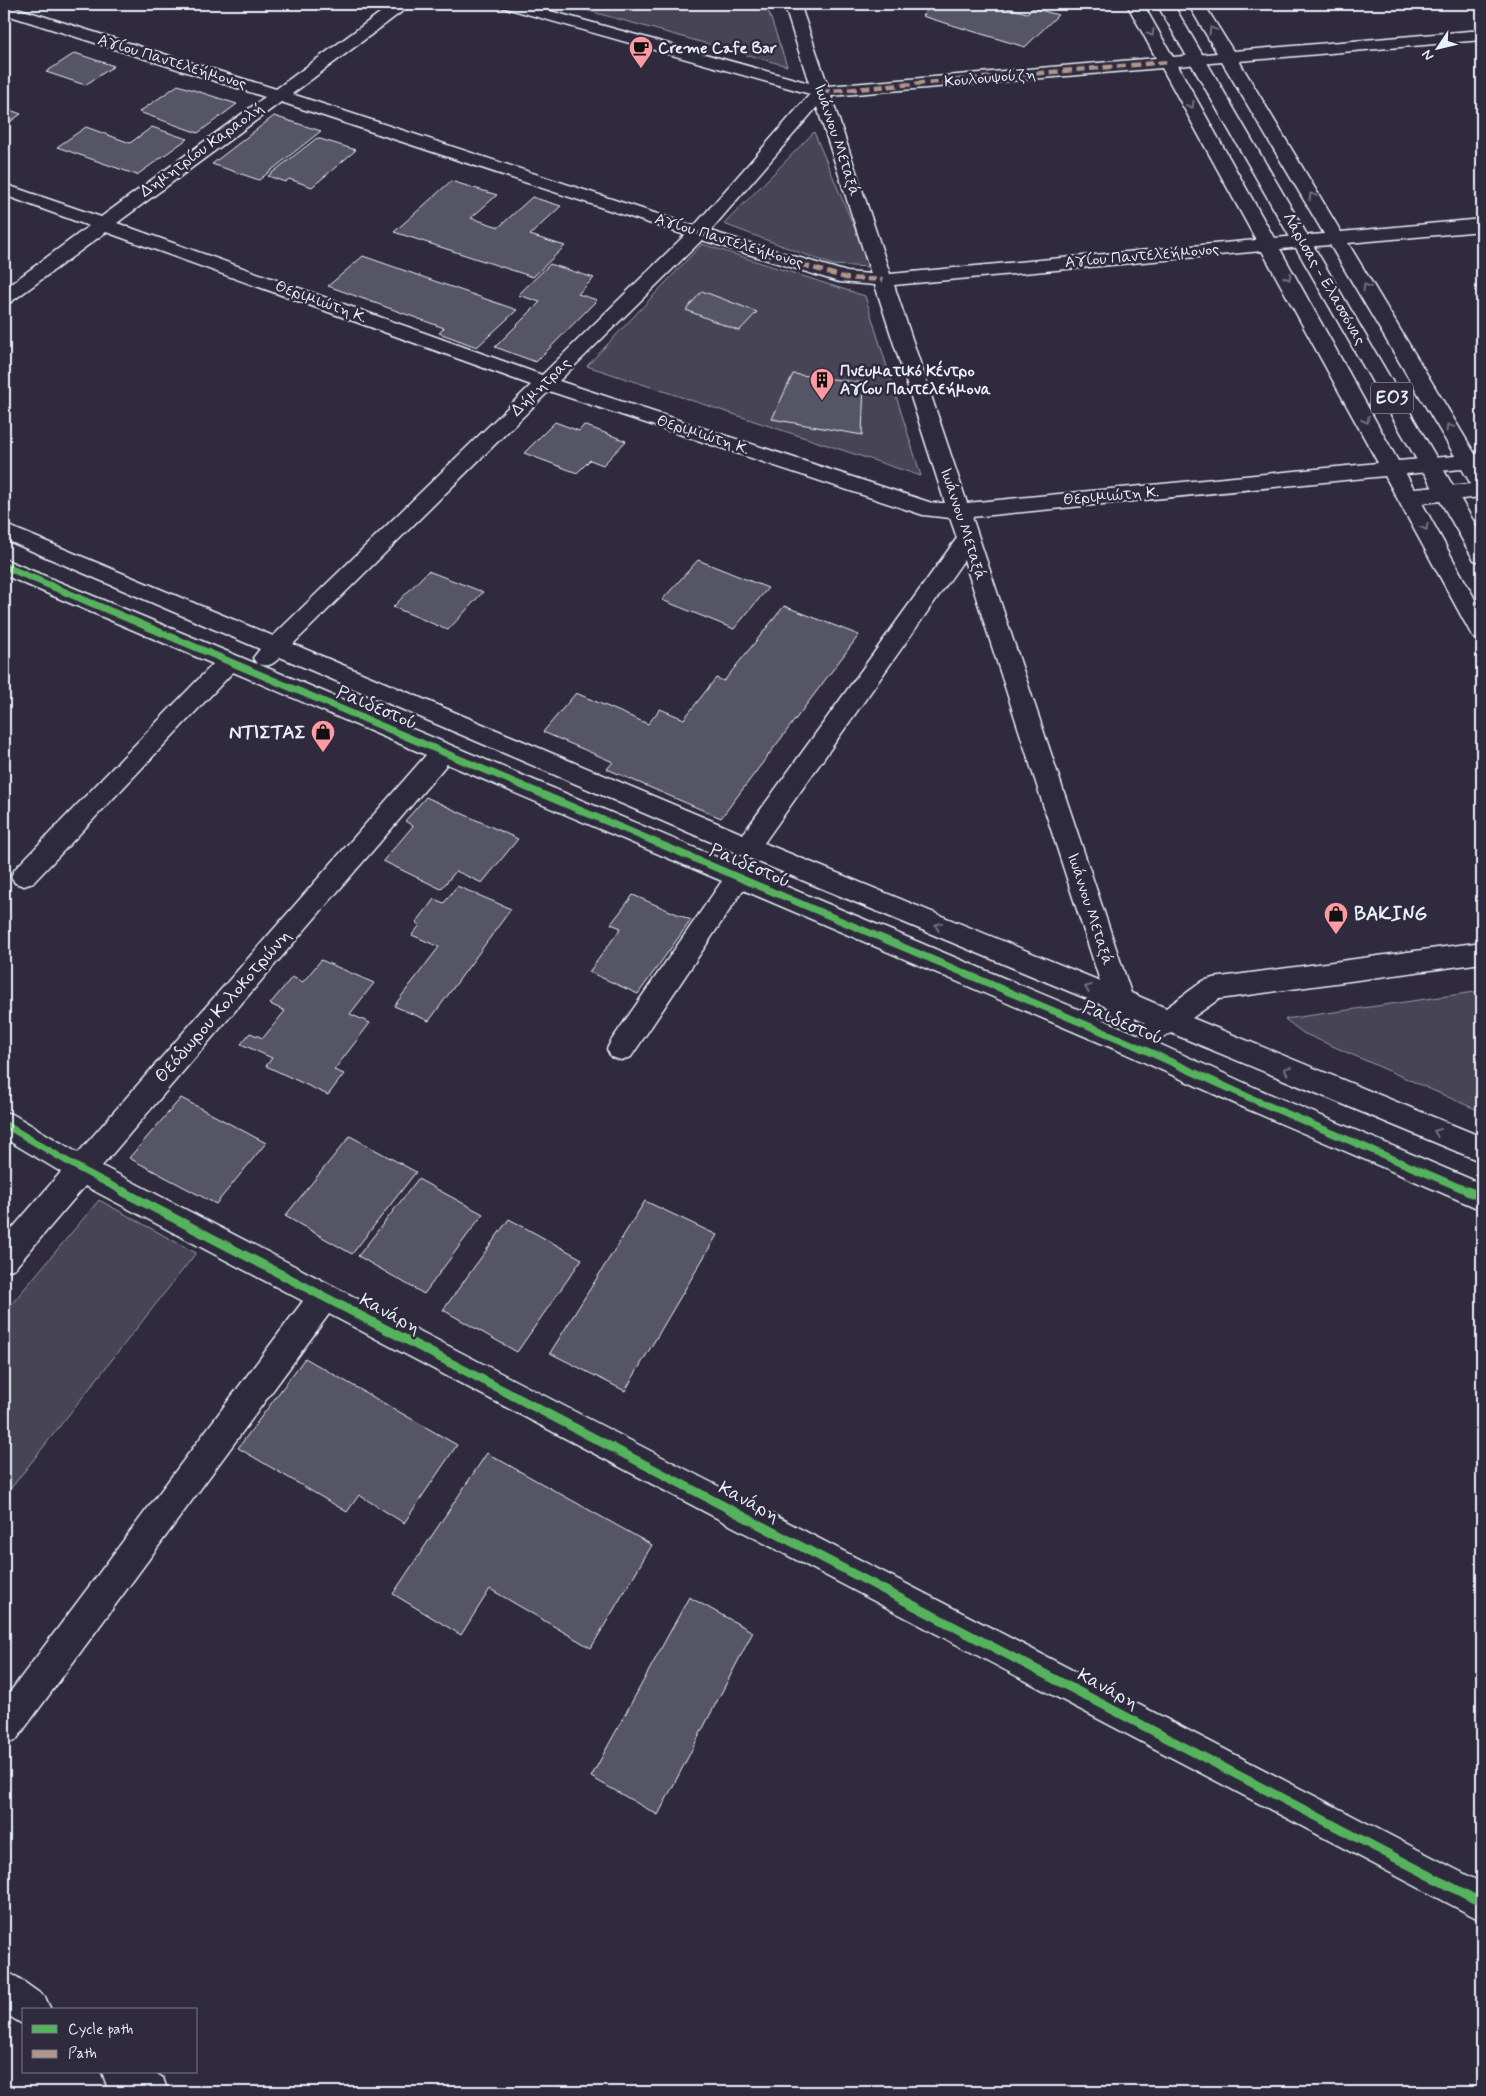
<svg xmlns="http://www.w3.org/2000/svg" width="1486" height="2096" font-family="Mynerve,sans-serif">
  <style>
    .green { fill: #464455; stroke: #979aa6 }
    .building { fill: #575565; stroke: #e8f1f8 }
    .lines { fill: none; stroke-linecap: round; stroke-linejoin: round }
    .minor-casing { stroke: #e8f1f8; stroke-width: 3 }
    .highway-casing { stroke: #e8f1f8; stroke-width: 3 }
    .minor { fill: #2f2a3d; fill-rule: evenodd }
    .highway { fill: #2f2a3d; fill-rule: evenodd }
    .quiet { stroke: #b2968c; stroke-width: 4.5; stroke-dasharray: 9 4.5; stroke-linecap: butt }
    .cycleway-far1-casing { stroke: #2f2a3d; stroke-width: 10 }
    .cycleway-casing { stroke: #2f2a3d; stroke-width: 12 }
    .cycleway-far1 { stroke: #56b35d; stroke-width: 7 }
    .cycleway { stroke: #56b35d; stroke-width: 9 }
    .oneway { stroke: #70707e }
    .labels { text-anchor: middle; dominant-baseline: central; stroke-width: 5; stroke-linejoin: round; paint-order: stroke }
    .far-poi-label { font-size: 16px; font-weight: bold; fill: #e8f1f8; stroke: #2f2a3d; text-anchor: start }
    .far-street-label { font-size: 16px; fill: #e8f1f8; stroke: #2f2a3d }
    .shield { fill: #2f2a3d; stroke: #b0b5c0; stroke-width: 1 }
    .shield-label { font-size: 18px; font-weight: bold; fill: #e8f1f8 }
    .street-label { font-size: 19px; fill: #e8f1f8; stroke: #2f2a3d }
    .poi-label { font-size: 19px; font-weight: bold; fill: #e8f1f8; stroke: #2f2a3d; text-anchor: end }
  </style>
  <rect width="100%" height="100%" fill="#2f2a3d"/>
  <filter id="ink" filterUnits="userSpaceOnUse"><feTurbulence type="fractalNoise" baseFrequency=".02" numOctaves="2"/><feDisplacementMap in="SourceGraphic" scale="10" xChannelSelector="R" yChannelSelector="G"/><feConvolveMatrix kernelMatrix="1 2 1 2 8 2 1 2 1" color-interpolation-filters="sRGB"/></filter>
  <g filter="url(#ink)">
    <path class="green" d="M564,4H766L787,66Z
      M814,132L871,267L833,265L724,224Z
      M702,244L865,296L921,476L587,366Z
      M1482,991V1112L1303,1033L1285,1019Z
      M99,1200L196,1253L4,1497V1313Z"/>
    <path class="building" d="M933,4H994L1027,13L1033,8L1058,15L1025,47L922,16Z
      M75,53L114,66L85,85L46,72Z
      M178,85L237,104L198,133L139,112Z
      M4,108L21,114L4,126Z
      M274,116L321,131L259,180L212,164Z
      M86,127L130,143L152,127L187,139L137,175L57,147Z
      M317,138L356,150L312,187L289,179L285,182L268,176Z
      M451,181L497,195L471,218L499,227L532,197L561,206L530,235L565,246L533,277L394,232Z
      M363,256L517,310L477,347L439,333L444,328L328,286Z
      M550,264L594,278L578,294L597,300L536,362L495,347L540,302L518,295Z
      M702,291L757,312L739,331L686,310Z
      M793,374L864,383L862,435L772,419Z
      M555,422L579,431L584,425L626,441L603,465L590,460L577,473L524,453Z
      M698,560L768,588L734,629L662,600Z
      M428,571L483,592L448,630L393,607Z
      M784,606L859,635L721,818L607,769L613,762L543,732L576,693L648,724L660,709L684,719L716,678L724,681Z
      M426,797L518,839L482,883L456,871L441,889L383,861L413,826L405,821Z
      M457,886L511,909L429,1021L394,1006L439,947L412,935L420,925L416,923L434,899L444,903Z
      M633,895L691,920L638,994L589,972L621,928L611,924Z
      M321,960L374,983L350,1014L370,1023L334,1070L344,1074L328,1095L266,1066L272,1058L241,1044L250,1033L263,1038L285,1011L270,1004L292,977L303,982Z
      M181,1098L266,1143L216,1204L129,1158Z
      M350,1136L416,1172L352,1254L285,1216Z
      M418,1179L483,1214L424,1294L358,1256Z
      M645,1201L717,1235L625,1391L550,1353Z
      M509,1219L582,1259L517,1352L443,1310Z
      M305,1358L457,1445L404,1523L359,1495L347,1512L238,1448Z
      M487,1453L652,1545L591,1648L490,1589L461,1635L393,1594Z
      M689,1597L753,1632L658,1815L591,1777Z"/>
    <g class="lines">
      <defs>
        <path id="minor" d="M4,4L276,89L392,4H410L408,7L292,94L694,226L810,94L502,7L500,4H525L809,83L784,4H800L828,86L1156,58L1127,4H1143L1173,57L1217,53L1188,4H1204L1233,51L1482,30V40L1239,61L1341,232L1482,219V231L1348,243L1475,454L1482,453V497L1422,503L1482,612V640L1474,638L1470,632L1385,476L972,517L1131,993L1166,1008L1203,981L1213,978L1482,942V963L1219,999L1192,1018L1482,1137V1162L1171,1033L1156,1040L1146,1037L1142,1029L1145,1023L1135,1018L1134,1021L1124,1024L1114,1021L1109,1008L739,854L280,657C273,665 268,667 258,664L1144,1037L1258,1089L1482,1184V1210L1238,1105L1124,1053L743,890L631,1057L621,1060L611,1057L607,1049L611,1041L722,881L447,764L102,1166L1482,1883V1921L329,1314L16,1740L4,1745V1700L303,1301L85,1186L15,1268L4,1272V1238L61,1172L4,1138V1112L14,1115L78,1153L426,755L233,672L33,883L24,886L15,883L11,876L15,869L213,664L4,575V559L257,664L253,658L260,649L4,539V524L273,636L531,385L106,232L11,302L4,304V289L89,226L4,195V184L101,217L265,97L4,14ZM1222,62L1324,234L1274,238L1178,66ZM1162,68L1256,240L890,274L831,96ZM281,102L685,235L542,375L117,223ZM817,107L871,274L847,272L710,231ZM702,240L839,282L875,285L945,503H932L559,381ZM1330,245L1455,456L1398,461L1280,249ZM1262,251L1378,463L967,503L894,285ZM549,391L923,515L950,518L957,538L743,834L293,644ZM1462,469L1471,484L1414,489L1406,474ZM964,560L1100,981L764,843Z
          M4,1971L17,1977L45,1997L51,2010H24V2025L4,2013Z
          M102,2072H154L163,2078L168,2092H117L107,2086Z"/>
        <path id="highway" d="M1157,4H1173L1482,536V562L1474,560L1471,555Z"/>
      </defs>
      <use href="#minor" class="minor-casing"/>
      <use href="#highway" class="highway-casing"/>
      <use href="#minor" class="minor"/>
      <use href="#highway" class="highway"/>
      <path class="quiet" d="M821,92L1168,62
        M698,233L846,278L883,280"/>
      <defs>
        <path id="cycleway-far1" d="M4,566L1134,1045L1248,1097L1470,1192
          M4,1124L82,1170L124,1192"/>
        <path id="cycleway" d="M122,1191L1482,1903
          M1467,1191L1482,1197"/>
      </defs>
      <use href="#cycleway-far1" class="cycleway-far1-casing"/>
      <use href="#cycleway" class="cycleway-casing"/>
      <use href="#cycleway-far1" class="cycleway-far1"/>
      <use href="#cycleway" class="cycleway"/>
    </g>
    <defs><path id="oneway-chevron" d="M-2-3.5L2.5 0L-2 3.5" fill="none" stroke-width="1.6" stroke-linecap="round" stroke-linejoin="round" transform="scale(1.25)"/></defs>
    <g class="oneway">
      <use href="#oneway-chevron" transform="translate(1212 30) rotate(-121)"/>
      <use href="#oneway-chevron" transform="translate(1151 33) rotate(61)"/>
      <use href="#oneway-chevron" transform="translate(1191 105) rotate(61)"/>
      <use href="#oneway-chevron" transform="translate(1312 196) rotate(-121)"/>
      <use href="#oneway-chevron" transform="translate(1288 277) rotate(61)"/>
      <use href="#oneway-chevron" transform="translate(1366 287) rotate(-121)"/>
      <use href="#oneway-chevron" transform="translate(1366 420) rotate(61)"/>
      <use href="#oneway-chevron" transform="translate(1449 427) rotate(-121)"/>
      <use href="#oneway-chevron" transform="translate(1425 527) rotate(62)"/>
      <use href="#oneway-chevron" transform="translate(938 926) rotate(-158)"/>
      <use href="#oneway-chevron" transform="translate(1088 988) rotate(-158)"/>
      <use href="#oneway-chevron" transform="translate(1287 1070) rotate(-158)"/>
      <use href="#oneway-chevron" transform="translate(1437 1132) rotate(-158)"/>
    </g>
  </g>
  <defs>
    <symbol id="cafe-pin" viewBox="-11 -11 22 30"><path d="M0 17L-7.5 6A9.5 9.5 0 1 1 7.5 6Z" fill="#ff9aa2" stroke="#2f2a3d"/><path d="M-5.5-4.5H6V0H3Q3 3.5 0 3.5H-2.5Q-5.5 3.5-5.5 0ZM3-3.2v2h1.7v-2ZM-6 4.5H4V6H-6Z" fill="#111"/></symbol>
    <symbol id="building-pin" viewBox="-11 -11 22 30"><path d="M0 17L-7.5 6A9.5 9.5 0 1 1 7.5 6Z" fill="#ff9aa2" stroke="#2f2a3d"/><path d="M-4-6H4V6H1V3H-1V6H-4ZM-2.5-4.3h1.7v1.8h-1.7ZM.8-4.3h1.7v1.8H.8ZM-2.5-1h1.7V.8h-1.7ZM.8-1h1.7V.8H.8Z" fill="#111"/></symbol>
    <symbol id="shop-pin" viewBox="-11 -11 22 30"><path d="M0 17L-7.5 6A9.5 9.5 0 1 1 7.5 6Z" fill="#ff9aa2" stroke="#2f2a3d"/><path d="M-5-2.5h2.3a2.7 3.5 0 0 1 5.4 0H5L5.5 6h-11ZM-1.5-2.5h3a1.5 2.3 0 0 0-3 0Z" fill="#111"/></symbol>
  </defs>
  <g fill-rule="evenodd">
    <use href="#cafe-pin" x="627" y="34" width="28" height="38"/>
    <use href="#building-pin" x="808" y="366" width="28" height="38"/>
    <use href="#shop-pin" x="309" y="718" width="28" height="38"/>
    <use href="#shop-pin" x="1322" y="900" width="28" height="38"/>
  </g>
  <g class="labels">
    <g class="far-poi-label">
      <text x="658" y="48">Creme Cafe Bar</text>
      <text x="840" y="371">Πνευματικό Κέντρο<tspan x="840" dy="18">Αγίου Παντελεήμονα</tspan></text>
    </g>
    <g class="far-street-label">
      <text transform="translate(172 62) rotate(17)">Αγίου Παντελεήμονος</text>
      <text transform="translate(990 78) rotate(-5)">Κουλουψούζη</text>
      <text transform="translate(837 140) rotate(72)">Ιωάννου Μεταξά</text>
      <text transform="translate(202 150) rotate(-36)">Δημητρίου Καραολή</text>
      <text transform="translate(729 241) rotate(17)">Αγίου Παντελεήμονος</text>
      <text transform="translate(1142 256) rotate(-5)">Αγίου Παντελεήμονος</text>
      <text transform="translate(1324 279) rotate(60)">Λάρισας - Ελασσόνας</text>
      <text transform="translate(321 302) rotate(20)">Θεριμιώτη Κ.</text>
      <text transform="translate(541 387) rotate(-44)">Δήμητρας</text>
      <text transform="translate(703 435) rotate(18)">Θεριμιώτη Κ.</text>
      <text transform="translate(1111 496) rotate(-5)">Θεριμιώτη Κ.</text>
      <text transform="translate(963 524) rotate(72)">Ιωάννου Μεταξά</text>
      <text transform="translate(1090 909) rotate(72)">Ιωάννου Μεταξά</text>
    </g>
    <rect class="shield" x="1371" y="382.5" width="42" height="31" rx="4"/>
    <g class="shield-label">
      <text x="1392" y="398">ΕΟ3</text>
    </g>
    <g class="street-label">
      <text transform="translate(377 708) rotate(23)">Ραιδεστού</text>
      <text transform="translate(750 866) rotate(23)">Ραιδεστού</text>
      <text transform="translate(223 1006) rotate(-49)">Θεόδωρου Κολοκοτρώνη</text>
      <text transform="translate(1123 1023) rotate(23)">Ραιδεστού</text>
      <text transform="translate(390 1314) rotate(28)">Κανάρη</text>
      <text transform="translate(749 1502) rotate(28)">Κανάρη</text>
      <text transform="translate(1108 1689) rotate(28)">Κανάρη</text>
    </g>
    <g class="poi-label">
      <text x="306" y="732">ΝΤΙΣΤΑΣ</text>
      <text x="1354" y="914" text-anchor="start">BAKING</text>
    </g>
  </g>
  <rect width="1486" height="2096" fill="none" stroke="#2f2a3d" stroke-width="20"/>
  <rect x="10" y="10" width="1466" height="2076" fill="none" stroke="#e8f1f8" stroke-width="2" filter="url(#ink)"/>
  <rect x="22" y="2008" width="175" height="65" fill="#2f2a3d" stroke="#797a88"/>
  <rect x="32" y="2025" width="25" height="8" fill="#56b35d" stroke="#797a88"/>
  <text x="68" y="2034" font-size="15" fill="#e8f1f8">Cycle path</text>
  <rect x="32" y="2050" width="25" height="8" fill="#b2968c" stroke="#797a88"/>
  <text x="68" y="2058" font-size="15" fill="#e8f1f8">Path</text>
  <g transform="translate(1438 48) rotate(235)" stroke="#2f2a3d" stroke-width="4" paint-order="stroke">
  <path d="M0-4L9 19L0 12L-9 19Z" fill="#e8f1f8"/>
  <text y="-8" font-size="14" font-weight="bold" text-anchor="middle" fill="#e8f1f8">N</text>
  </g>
</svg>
